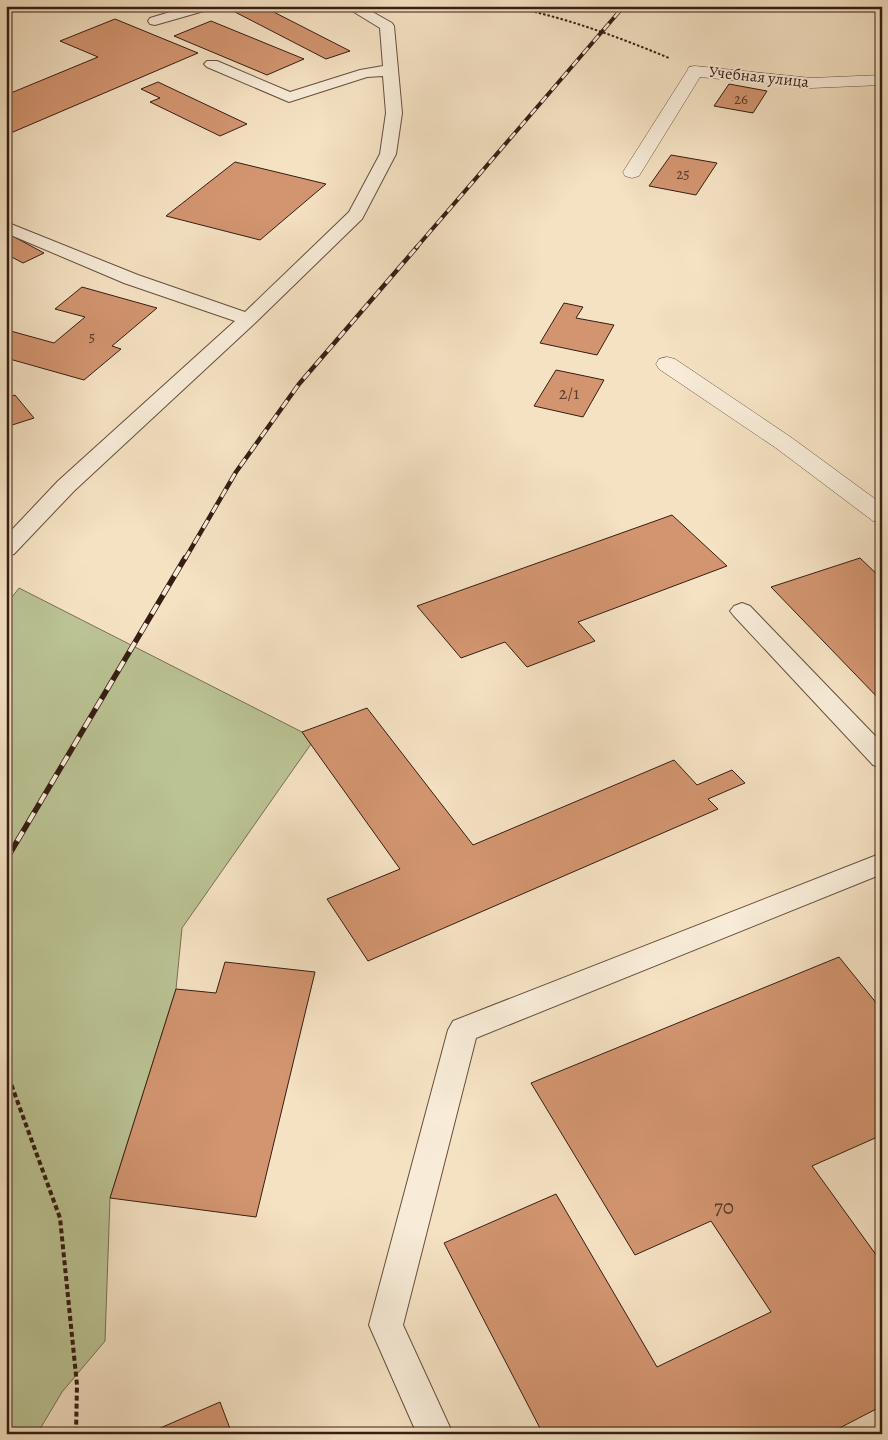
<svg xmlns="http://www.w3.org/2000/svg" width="888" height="1440" font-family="Alegreya,serif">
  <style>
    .green { fill: #bbc394; stroke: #787053 }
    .building { fill: #d29570; stroke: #361d12 }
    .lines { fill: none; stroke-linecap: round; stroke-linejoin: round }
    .lane-casing { stroke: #664e3e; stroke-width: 2 }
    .street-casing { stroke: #664e3e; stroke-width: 1 }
    .path-far1 { stroke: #361d12; stroke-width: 2; stroke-dasharray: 2.5 2; stroke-linecap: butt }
    .path { stroke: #361d12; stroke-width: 4; stroke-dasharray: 5 3; stroke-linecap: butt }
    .lane { fill: #f8ecd8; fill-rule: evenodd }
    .street { fill: #f8ecd8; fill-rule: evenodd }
    .rail-far2-casing { stroke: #361d12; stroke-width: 4 }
    .rail-far1-casing { stroke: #361d12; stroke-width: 4.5 }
    .rail-casing { stroke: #361d12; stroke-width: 5.5 }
    .rail-far2 { stroke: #f8ecd8; stroke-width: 2.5; stroke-dasharray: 8; stroke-linecap: butt }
    .rail-far1 { stroke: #f8ecd8; stroke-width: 3; stroke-dasharray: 9; stroke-linecap: butt }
    .rail { stroke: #f8ecd8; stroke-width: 4; stroke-dasharray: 11; stroke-linecap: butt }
    .labels { text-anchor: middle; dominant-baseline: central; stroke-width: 4; stroke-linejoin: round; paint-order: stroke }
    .far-number-label { font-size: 15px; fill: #5d3b2a }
    .far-street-label { font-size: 16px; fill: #361d12; stroke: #f8ecd8 }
    .number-label { font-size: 18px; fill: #5d3b2a }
    .near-number-label { font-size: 21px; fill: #5d3b2a }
  </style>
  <rect width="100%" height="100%" fill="#f5e2c3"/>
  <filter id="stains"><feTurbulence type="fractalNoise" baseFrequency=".004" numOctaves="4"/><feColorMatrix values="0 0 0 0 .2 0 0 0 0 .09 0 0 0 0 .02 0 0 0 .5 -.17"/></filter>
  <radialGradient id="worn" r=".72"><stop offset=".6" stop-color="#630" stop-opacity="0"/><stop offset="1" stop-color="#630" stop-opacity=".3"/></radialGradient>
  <path class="green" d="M19,588L302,732L311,744L182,928L176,989L110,1198L105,1341L62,1392L37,1434H6V605Z"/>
  <path class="building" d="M253,6H262L350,51L326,59L235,12Z
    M115,19L198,53L6,135V95L98,57L60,41Z
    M211,21L304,59L267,75L174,36Z
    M158,82L247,124L220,136L150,102L160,98L141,89Z
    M729,84L767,91L753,113L714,106Z
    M671,155L717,163L696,195L649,186Z
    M235,162L326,184L260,240L166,216Z
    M6,233H7L44,253L23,263L6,254Z
    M82,287L157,308L112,346L121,349L84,380L6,358L7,330L54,343L85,317L55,309Z
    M564,303L583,307L576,318L614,325L597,355L540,343Z
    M556,370L604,380L583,417L534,406Z
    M15,395L34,418L6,427V398Z
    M672,515L727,566L578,622L595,641L527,667L505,642L461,658L417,606Z
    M860,558L882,579V702L771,587Z
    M367,708L473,845L674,760L697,785L732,770L745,783L708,799L718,809L368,961L327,899L400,869L302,732Z
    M839,957L882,1010V1135L812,1166L882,1263V1406L828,1434H543L444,1243L556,1194L657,1367L771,1312L711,1221L635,1255L531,1083Z
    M225,962L315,972L256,1217L110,1198L176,989L216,993Z
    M220,1402L232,1434H152L151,1432Z"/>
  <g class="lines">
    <defs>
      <path id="lane" d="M190,6H213L211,9L155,25L150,24L148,21L150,18Z
        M344,6H362L392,23L394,26L402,113L396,154L362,219L255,323L74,491L14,554L6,556V536L58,481L235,321L124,283L6,233V222L138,275L245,312L349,212L380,154L386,113L383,76L367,77L289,102L207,67L204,64L207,61H217L290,92L360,70L383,66L380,28Z
        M742,603L750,606L882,743V768L873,765L734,616L730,611L734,606Z
        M882,853V874L476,1038L403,1325L453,1434H417L369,1325L448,1030L453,1021Z"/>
      <path id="street" d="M695,66L811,78L882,75V85L811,88L700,77L639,176L632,178L625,176L623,172L687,71L689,67Z
        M667,357L675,359L792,438L882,504V523L873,521L776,448L659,369L656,364L659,359Z"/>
    </defs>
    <use href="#lane" class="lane-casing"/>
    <use href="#street" class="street-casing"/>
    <path class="path-far1" d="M508,6C564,17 616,36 669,58"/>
    <path class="path" d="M6,1070L60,1218L77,1385L76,1434"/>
    <use href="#lane" class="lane"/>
    <use href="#street" class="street"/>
    <defs>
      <path id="rail-far2" d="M416,248L624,6"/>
      <path id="rail-far1" d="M185,559L236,472L299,384L417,247"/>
      <path id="rail" d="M6,860L185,558"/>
    </defs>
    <use href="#rail-far2" class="rail-far2-casing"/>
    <use href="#rail-far1" class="rail-far1-casing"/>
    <use href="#rail" class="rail-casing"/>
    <use href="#rail-far2" class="rail-far2"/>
    <use href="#rail-far1" class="rail-far1"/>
    <use href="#rail" class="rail"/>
  </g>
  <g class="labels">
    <g class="far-number-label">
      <text x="741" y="99">26</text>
      <text x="683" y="174">25</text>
      <text x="92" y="337">5</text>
    </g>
    <g class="far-street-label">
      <text transform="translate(759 77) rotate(6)">Учебная улица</text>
    </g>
    <g class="number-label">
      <text x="569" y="393">2/1</text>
    </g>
    <g class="near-number-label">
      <text x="724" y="1207">70</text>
    </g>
  </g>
  <rect width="888" height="1440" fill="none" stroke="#f5e2c3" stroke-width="25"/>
  <rect x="8" y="8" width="873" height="1425" fill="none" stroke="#361d12" stroke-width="2.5"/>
  <rect x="12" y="12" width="863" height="1415" fill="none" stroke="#361d12"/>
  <rect width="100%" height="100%" filter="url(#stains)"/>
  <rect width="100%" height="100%" fill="url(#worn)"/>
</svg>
